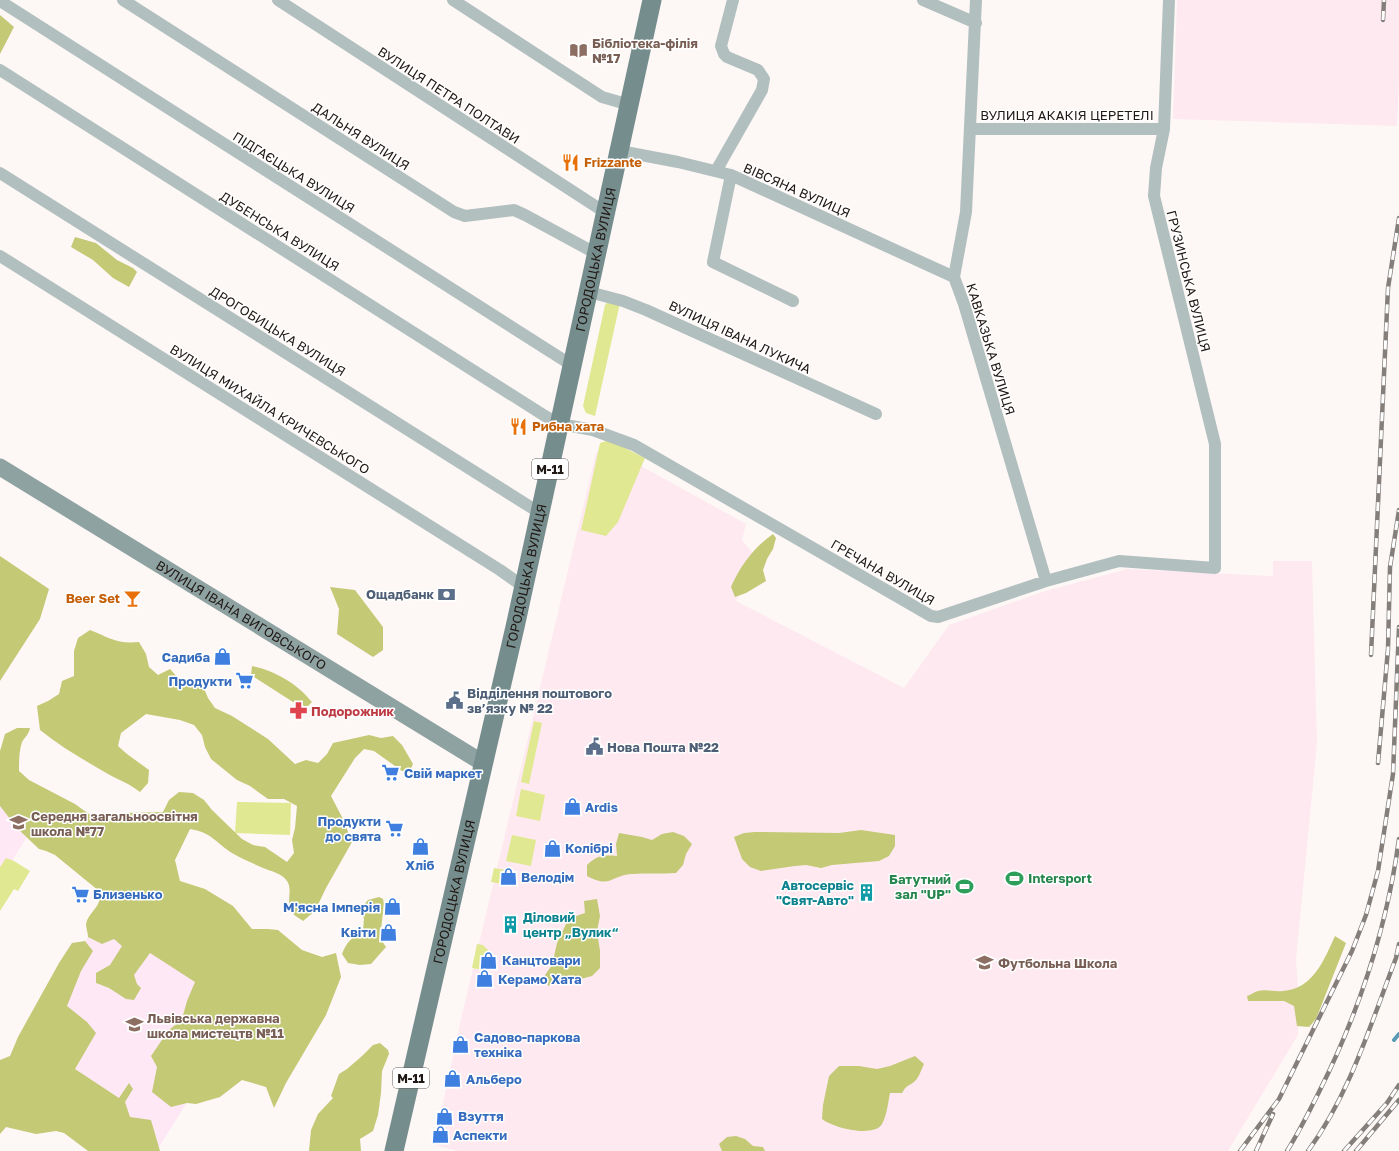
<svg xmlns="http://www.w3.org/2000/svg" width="1399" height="1151" font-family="'Golos Text',sans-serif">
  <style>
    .industrial { fill: #fee9f0 }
    .education { fill: #ffe8f6 }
    .green { fill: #e1e892 }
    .forest { fill: #c3c975 }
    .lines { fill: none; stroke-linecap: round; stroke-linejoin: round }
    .stream { stroke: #579ab4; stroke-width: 4 }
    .street { stroke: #b2bfbf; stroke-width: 12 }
    .secondary { stroke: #8fa2a2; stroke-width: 17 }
    .primary { stroke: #768d8d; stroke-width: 19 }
    .rail-casing { stroke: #857f7c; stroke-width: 4.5 }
    .rail { stroke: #fff; stroke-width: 3; stroke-dasharray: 9; stroke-linecap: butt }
    .labels { text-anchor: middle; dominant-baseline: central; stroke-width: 3; stroke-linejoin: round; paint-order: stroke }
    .shield { fill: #fff; stroke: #635d5a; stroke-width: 1 }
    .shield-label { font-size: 12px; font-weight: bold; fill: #201814 }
    .education-label { font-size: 13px; font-weight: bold; fill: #785e54; stroke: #fff; text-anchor: start }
    .street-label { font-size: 13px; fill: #201814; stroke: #fff }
    .food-label { font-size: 13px; font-weight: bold; fill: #c56008; stroke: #fff; text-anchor: start }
    .service-label { font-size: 13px; font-weight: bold; fill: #4e5e75; stroke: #fff; text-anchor: start }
    .shop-label { font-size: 13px; font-weight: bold; fill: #366cbe; stroke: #fff; text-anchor: start }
    .health-label { font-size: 13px; font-weight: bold; fill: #be3a42; stroke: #fff; text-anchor: start }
    .leisure-label { font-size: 13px; font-weight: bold; fill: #27864d; stroke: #fff; text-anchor: start }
    .culture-label { font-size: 13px; font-weight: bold; fill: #0d838f; stroke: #fff; text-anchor: end }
  </style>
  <rect width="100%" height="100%" fill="#fdf8f6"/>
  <path class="industrial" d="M1177,0H1399V80L1397,126L1173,119Z
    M605,446L746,524L742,540L758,559L736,601L904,688L949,625L1042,592L1127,569L1273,576V561H1312L1317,743L1296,960L1299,1001L1298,1035L1228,1151H458L434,1145L461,1019L596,453Z"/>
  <path class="education" d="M0,778L45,808L0,880Z
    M110,902L255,994L159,1147L14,1055Z"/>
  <path class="green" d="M608,302L620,303L595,416L586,413L583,406L605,305Z
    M609,440L645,458L618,522L606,536L581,530L600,443Z
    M534,721L542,723L529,784L521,782Z
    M521,789L545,795L540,821L516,816Z
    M237,802L291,803L290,835L235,833Z
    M512,835L536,840L531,866L506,861Z
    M6,858L14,861L30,871L18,891L14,889L0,911V867Z
    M494,868L505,870L502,884L491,882Z
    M477,944L483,945L488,950L483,970L472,968Z"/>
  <path class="forest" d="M0,15L14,27L0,54Z
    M75,237L96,243L117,260L133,268L137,272L129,287L113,278L93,260L71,247Z
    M773,534L776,538L773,549L767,559L763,570L766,581L746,593L735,597L731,587C740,566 754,547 773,534Z
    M0,556L49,589L40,619L0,681Z
    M330,587L355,590L383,627V650L373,657L337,634L339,609Z
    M90,630C110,638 116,644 139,642L146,654L149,667L158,675L170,669L179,679L192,680L203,686L208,698L215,708L232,716L268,739L295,764L306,760L318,763L327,754L333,743L369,735L381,738L393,736L402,745L413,764L410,771H402L374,751L364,749L355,758L331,796L343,819L352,842L326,888L315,911L303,921C299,918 293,915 291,911C286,901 293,890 287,881C282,873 270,871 263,868C252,863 242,859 232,853C215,842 211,832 190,829L175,860L180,881L205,889L233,906L252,929H268L278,930L302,950L322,957L336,953L341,977L326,1015L286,1083L274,1108L266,1087L242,1080L220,1097L196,1104L187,1103L171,1107L152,1092L157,1067L151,1056L168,1031L182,1019L187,1001L195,982L150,953L134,975L137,984L141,988L134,1000L126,999L109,988L96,983V973L110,965L122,946L114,939L102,944L88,937C88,933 86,927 86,924C88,912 105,904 99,891L55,855L46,851L39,849L18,829L0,806V751L5,734L17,728H30C29,734 25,737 22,742C19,751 19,762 19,771L29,780L75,804L100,822L113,820L123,813L163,812L169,800L179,792L193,793L204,800L212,810L242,839L253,845L265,847L287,862L294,853L292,840L295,828L297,806L284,799H268L250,786L237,780L211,759L205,747L202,735L194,725L180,720L146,714L121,733L118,746L127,754L149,770L148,783L140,792C130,784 119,780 108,774C84,760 61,747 40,730L37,706L48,701L59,694L62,681L74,676V651L78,638Z
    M252,666C274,670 298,684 312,702L307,707L293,702L251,675Z
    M861,830L895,835V846L889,856L879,861L832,865L821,868L806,865L795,866L761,871L750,867L742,859L734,837L744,833L755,832L839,833Z
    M673,832L684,836L692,844L686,854L683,865L676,873C661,874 646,873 632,874C611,875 611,889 587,876V865C598,855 603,855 617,856L616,844L619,833L642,837L652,840L662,834Z
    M379,897L383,899L384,904L380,938L386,947L371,964L360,965L348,963L342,954C347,941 352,938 363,930L364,919L361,908L368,900Z
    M597,899L600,916L597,931L600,951V968L592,976L581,979L558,981L548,986L545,975L552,965L557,943L567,922L573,917L585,913L584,901Z
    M1335,936L1346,943L1316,1019L1309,1027L1297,1026L1294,1006L1284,1001H1248L1247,996C1251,995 1254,992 1258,991C1266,989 1275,992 1283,991C1313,989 1324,960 1335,936Z
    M85,941L93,951L81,971L67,1006L87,1022L96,1033L75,1069L119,1098L129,1083L133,1089L125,1102L130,1117L151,1120L160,1151H88L64,1133L56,1131L36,1134L6,1127L0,1134V1060L10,1056L18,1037L59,963L72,943Z
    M380,1043L388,1050L389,1054L382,1071L381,1093L378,1115L373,1131L360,1139L361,1151H309L311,1130L318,1114L333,1098L331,1096L339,1074L347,1069L362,1056L373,1045Z
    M915,1056L924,1064C921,1070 919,1078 914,1082C908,1087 907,1084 902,1093H890C888,1103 887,1115 882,1124C874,1138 833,1128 822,1119L823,1105L829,1076L839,1066H859L877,1069L890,1066Z
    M736,1136L745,1139L753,1146L763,1147L765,1151H722L719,1144L727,1137Z"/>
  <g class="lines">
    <path class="stream" d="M1394,1040L1399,1034"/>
    <path class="street" d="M123,0L454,212L465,216L514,210L525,215L597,254
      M278,0L606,213
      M453,0L602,97L630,105
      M923,0L976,23
      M976,0L966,212L954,277L964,304L1046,581
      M0,1L573,366
      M0,70L545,416L560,424L593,430L634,445L931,616L938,617L1046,581L1119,561L1215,568V444L1154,196L1156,168L1164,129L1169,0
      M970,129H1164
      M620,151L678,162L731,175L954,277
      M716,171L762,90L764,79L758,70L727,57L724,54L721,46L733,0
      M0,173L540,513
      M731,175L713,262L793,301
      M0,256L500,570L524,587
      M589,292L623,301L646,310L876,414"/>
    <path class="secondary" id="s1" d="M0,467L483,763"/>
    <path class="primary" id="s2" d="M394,1151L515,627L652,0"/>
    <defs>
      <path id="rail" d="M1383,20L1384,0
        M1371,655L1388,288L1399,218
        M1378,763L1388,649L1390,567L1399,510
        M1240,1151L1279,1099L1352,951L1366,915L1378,871L1393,774L1399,627
        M1256,1151L1273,1114
        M1287,1151C1299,1132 1309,1112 1319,1092C1359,1012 1387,928 1399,839
        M1308,1151C1350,1094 1371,1023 1396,958L1399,944
        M1344,1151L1387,1103L1399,1085
        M1356,1151L1399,1100"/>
    </defs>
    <use href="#rail" class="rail-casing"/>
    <use href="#rail" class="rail"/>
  </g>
  <defs>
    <symbol id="library-bare" viewBox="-9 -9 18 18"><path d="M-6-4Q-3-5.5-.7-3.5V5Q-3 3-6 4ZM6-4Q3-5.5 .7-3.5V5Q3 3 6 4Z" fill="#8d6e63" stroke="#fff" stroke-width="2.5" paint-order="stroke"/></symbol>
    <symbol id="restaurant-bare" viewBox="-9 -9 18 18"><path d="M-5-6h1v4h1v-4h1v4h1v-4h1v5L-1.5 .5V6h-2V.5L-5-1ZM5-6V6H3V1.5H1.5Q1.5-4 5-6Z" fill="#e8710a" stroke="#fff" stroke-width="2.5" paint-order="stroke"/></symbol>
    <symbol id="bank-bare" viewBox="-9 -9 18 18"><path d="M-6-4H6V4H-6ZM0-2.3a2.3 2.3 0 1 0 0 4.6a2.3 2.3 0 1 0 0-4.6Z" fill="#5c6f8a" stroke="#fff" stroke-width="2.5" paint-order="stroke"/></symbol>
    <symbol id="bar-bare" viewBox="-9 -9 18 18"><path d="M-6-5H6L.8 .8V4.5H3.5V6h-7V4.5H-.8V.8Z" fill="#e8710a" stroke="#fff" stroke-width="2.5" paint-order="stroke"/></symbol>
    <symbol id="shop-bare" viewBox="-9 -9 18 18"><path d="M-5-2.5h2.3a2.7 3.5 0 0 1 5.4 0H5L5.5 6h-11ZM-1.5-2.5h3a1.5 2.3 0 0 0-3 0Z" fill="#3f7fe0" stroke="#fff" stroke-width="2.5" paint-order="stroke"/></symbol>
    <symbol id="supermarket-bare" viewBox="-9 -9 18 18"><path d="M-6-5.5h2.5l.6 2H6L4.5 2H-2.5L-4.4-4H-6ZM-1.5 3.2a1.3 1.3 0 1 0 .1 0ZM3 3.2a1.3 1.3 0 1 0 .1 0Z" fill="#3f7fe0" stroke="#fff" stroke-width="2.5" paint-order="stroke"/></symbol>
    <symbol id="civic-bare" viewBox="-9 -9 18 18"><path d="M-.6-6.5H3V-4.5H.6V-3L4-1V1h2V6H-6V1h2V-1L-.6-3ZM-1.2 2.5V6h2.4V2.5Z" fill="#5c6f8a" stroke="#fff" stroke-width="2.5" paint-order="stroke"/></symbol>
    <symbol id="pharmacy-bare" viewBox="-9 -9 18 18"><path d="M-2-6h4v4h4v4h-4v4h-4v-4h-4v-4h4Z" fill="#e0444e" stroke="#fff" stroke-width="2.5" paint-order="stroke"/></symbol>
    <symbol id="school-bare" viewBox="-9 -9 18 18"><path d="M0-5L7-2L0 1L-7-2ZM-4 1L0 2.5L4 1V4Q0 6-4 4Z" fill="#8d6e63" stroke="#fff" stroke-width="2.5" paint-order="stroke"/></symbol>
    <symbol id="stadium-bare" viewBox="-9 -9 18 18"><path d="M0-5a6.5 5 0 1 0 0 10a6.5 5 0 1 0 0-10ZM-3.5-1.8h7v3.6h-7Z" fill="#2e9e5b" stroke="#fff" stroke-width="2.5" paint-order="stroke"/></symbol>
    <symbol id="building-bare" viewBox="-9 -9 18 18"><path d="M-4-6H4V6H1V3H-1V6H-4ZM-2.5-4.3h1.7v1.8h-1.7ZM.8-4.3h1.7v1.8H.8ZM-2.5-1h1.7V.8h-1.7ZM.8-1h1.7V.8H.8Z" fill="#0f9aa8" stroke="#fff" stroke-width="2.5" paint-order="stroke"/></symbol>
  </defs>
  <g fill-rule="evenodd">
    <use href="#library-bare" x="566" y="38" width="25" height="25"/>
    <use href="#restaurant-bare" x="558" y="150" width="25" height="25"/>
    <use href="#restaurant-bare" x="506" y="414" width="25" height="25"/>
    <use href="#bank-bare" x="434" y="582" width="25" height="25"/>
    <use href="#bar-bare" x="120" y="586" width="25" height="25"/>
    <use href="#shop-bare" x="210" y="644" width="25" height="25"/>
    <use href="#supermarket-bare" x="232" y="668" width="25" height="25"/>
    <use href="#civic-bare" x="442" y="688" width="25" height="25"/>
    <use href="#pharmacy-bare" x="286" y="698" width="25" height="25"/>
    <use href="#civic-bare" x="582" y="734" width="25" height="25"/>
    <use href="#supermarket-bare" x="378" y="760" width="25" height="25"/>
    <use href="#shop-bare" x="560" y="794" width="25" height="25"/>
    <use href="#school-bare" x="6" y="810" width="25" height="25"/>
    <use href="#supermarket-bare" x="382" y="816" width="25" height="25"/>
    <use href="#shop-bare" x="408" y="834" width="25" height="25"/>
    <use href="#shop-bare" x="540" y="836" width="25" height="25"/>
    <use href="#shop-bare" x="496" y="864" width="25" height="25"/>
    <use href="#stadium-bare" x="1002" y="866" width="25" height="25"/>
    <use href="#stadium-bare" x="952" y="874" width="25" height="25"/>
    <use href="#building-bare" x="854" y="880" width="25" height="25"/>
    <use href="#supermarket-bare" x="68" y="882" width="25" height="25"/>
    <use href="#shop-bare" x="380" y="894" width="25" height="25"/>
    <use href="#building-bare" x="498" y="912" width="25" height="25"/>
    <use href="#shop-bare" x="376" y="920" width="25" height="25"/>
    <use href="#shop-bare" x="476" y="948" width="25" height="25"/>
    <use href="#school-bare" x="972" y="950" width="25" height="25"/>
    <use href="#shop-bare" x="472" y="966" width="25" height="25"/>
    <use href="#school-bare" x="122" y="1012" width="25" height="25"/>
    <use href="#shop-bare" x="448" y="1032" width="25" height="25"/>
    <use href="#shop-bare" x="440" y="1066" width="25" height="25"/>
    <use href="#shop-bare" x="432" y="1104" width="25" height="25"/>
    <use href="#shop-bare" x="428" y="1122" width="25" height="25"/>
  </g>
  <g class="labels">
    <g class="shield">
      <rect x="532" y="459" width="36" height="20" rx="3"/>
      <rect x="393" y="1068" width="36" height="20" rx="3"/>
    </g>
    <g class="shield-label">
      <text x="550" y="469">М-11</text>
      <text x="411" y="1078">М-11</text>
    </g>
    <g class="education-label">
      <text x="592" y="43">Бібліотека-філія<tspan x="592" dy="15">№17</tspan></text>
      <text x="31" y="816">Середня загальноосвітня<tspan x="31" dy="15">школа №77</tspan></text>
      <text x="998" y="963">Футбольна Школа</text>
      <text x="147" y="1018">Львівська державна<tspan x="147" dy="15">школа мистецтв №11</tspan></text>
    </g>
    <g class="street-label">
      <text transform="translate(449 95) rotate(33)">ВУЛИЦЯ ПЕТРА ПОЛТАВИ</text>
      <text x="1067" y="115">ВУЛИЦЯ АКАКІЯ ЦЕРЕТЕЛІ</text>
      <text transform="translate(361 136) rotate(33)">ДАЛЬНЯ ВУЛИЦЯ</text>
      <text transform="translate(294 172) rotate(32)">ПІДГАЄЦЬКА ВУЛИЦЯ</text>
      <text transform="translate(797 190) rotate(24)">ВІВСЯНА ВУЛИЦЯ</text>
      <text transform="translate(280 231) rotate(32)">ДУБЕНСЬКА ВУЛИЦЯ</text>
      <text stroke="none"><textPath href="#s2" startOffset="914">ГОРОДОЦЬКА ВУЛИЦЯ</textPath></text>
      <text transform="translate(1189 281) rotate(76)">ГРУЗИНСЬКА ВУЛИЦЯ</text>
      <text transform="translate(278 331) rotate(32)">ДРОГОБИЦЬКА ВУЛИЦЯ</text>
      <text transform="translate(740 337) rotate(25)">ВУЛИЦЯ ІВАНА ЛУКИЧА</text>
      <text transform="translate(991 349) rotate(73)">КАВКАЗЬКА ВУЛИЦЯ</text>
      <text transform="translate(270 409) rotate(32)">ВУЛИЦЯ МИХАЙЛА КРИЧЕВСЬКОГО</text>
      <text transform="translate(883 572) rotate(30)">ГРЕЧАНА ВУЛИЦЯ</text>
      <text stroke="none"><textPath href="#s2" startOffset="590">ГОРОДОЦЬКА ВУЛИЦЯ</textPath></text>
      <text stroke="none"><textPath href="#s1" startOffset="283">ВУЛИЦЯ ІВАНА ВИГОВСЬКОГО</textPath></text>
      <text stroke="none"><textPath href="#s2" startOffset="266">ГОРОДОЦЬКА ВУЛИЦЯ</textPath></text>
    </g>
    <g class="food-label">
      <text x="584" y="162">Frizzante</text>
      <text x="532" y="426">Рибна хата</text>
      <text x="120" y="598" text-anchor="end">Beer Set</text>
    </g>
    <g class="service-label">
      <text x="434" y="594" text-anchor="end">Ощадбанк</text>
      <text x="467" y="693">Відділення поштового<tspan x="467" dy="15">зв’язку № 22</tspan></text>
      <text x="607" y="747">Нова Пошта №22</text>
    </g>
    <g class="shop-label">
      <text x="210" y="657" text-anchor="end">Садиба</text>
      <text x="232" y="681" text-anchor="end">Продукти</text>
      <text x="404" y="773">Свій маркет</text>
      <text x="585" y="807">Ardis</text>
      <text x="381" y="821" text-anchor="end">Продукти<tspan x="381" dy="15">до свята</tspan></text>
      <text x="565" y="848">Колібрі</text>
      <text x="420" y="865" text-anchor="middle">Хліб</text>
      <text x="521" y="877">Велодім</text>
      <text x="93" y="894">Близенько</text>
      <text x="380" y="907" text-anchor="end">М'ясна Імперія</text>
      <text x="376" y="932" text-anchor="end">Квіти</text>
      <text x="502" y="960">Канцтовари</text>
      <text x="498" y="979">Керамо Хата</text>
      <text x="474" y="1037">Садово-паркова<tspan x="474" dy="15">техніка</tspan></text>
      <text x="466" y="1079">Альберо</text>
      <text x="458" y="1116">Взуття</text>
      <text x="453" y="1135">Аспекти</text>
    </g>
    <g class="health-label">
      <text x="311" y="711">Подорожник</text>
    </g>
    <g class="leisure-label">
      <text x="1028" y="878">Intersport</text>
      <text x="951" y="879" text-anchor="end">Батутний<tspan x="951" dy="15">зал "UP"</tspan></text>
    </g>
    <g class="culture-label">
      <text x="854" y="885">Автосервіс<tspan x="854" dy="15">"Свят-Авто"</tspan></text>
      <text x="523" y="917" text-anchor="start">Діловий<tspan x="523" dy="15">центр „Вулик“</tspan></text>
    </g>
  </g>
</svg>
